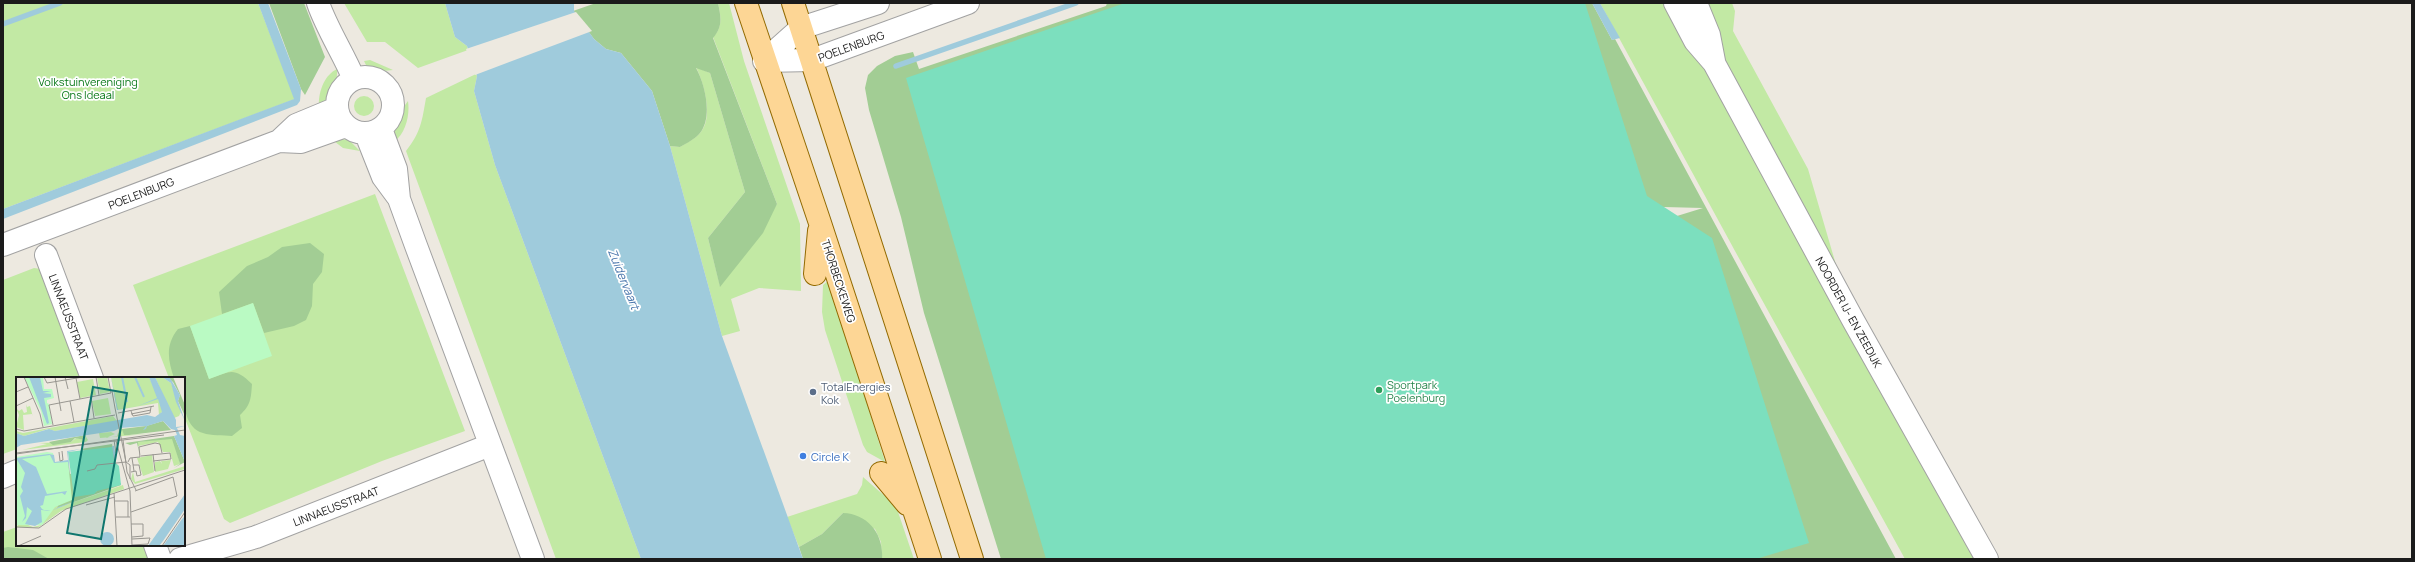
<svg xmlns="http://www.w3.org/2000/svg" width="2415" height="562" font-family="Manrope,sans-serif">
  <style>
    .grass { fill: #c2e9a4 }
    .forest { fill: #a2cd94 }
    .park { fill: #bafac3 }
    .pitch { fill: #7cdfbe }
    .water { fill: #9fcbdc }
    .pier { fill: #ede9e0 }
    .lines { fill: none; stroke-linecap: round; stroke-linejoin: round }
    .stream { stroke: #9fcbdc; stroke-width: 5.5 }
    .minor-casing { stroke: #a2a2a2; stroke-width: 24 }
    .major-casing { stroke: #926a00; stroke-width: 24 }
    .minor { stroke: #fff; stroke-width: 22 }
    .major { stroke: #fdd695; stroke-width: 22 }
    .leisure-dot { fill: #2e9e5b; stroke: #fff; stroke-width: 1.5 }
    .service-dot { fill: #5c6f8a; stroke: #fff; stroke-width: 1.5 }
    .shop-dot { fill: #3f7fe0; stroke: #fff; stroke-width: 1.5 }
    .labels { text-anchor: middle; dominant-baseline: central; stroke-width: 3.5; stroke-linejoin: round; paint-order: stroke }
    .street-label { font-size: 11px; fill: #1b1b1b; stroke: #fff }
    .park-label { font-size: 11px; fill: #097919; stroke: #fff }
    .leisure-label { font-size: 11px; fill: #27864d; stroke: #fff; text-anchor: start }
    .service-label { font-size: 11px; fill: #4e5e75; stroke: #fff; text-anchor: start }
    .shop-label { font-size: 11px; fill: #366cbe; stroke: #fff; text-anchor: start }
    .water-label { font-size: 12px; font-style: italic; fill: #4774ab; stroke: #fff }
    .inset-river { fill: none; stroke: #9fcbdc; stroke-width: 2 }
    .inset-road { fill: none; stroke: #999791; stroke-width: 1 }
    .view { fill: #0f766e; fill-opacity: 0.15; stroke: #0f766e; stroke-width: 2 }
    .inset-edge { fill: none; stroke: #1b1b1b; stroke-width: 2 }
  </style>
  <rect width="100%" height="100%" fill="#ede9e0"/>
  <path class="grass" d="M3,3H258L295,99L3,209Z
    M344,3H445L455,37L467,46L468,50L418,68L385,42H367Z
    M718,3H729L744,61L800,224L801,291L759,288L731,299L740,331L722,336L670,146L680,147C686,143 695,139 700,133C714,118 704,83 696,67L710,73L745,192L708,238L720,286L777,204L713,37C723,27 721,17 718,3Z
    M1600,3H1669L1974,559H1905L1735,251Z
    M1699,3H1732L1735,11L1733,31L1808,169L1839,275L1724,61Z
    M370,60L393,70L373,72L367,67L364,61Z
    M337,69C338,85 331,97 319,107C318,93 324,75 337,69Z
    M476,74L477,76L474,91L495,165L641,559H556L406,151C421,132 422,121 426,98Z
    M354 106a10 10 0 1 1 20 0a10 10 0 1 1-20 0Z
    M408,101C410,115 406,133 394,142L395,119Z
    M330,138L349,140L360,151L343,148Z
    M375,194L465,431L382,461L230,523L224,519L184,416V378H169L133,285Z
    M34,268L41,269L81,378H17V449L3,454V280Z
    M829,280L885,462L867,452L863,445L825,330L822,312L823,285Z
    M863,477L896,506L914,559H882L881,542L875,529L843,513L822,534L799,547L787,517L857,494L862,485Z
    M17,527V545H145L150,559H3V532Z"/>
  <path class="forest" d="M269,3H304L325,57L305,95L301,89Z
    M596,3H718C721,17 723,27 713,38L777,204L763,233L720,287L708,238L745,192L710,73L696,68C705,84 713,117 700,133C695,139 687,143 680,147L670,146L652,91L621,53L606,49L594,39L573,11Z
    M1107,3H1150L1075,559H1001L924,313L901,217L869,110L865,88L868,75L877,66L895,56L913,52L919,69L1106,6Z
    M1421,3H1592L1612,40L1615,39L1896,559H1701L1488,274L1703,208L1625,206Z
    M310,243L324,254L322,272L313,284L312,306L306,320L294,326L264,333L253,303L222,314L219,292L247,266L268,257L282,247Z
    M190,326L209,379C231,371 234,367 252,384C251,398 251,405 240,415L242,428L232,436C223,435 211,436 203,433C181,426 184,396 184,378H174C168,360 165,345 178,329Z
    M843,513C868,514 884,534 882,559H803L799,547L822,534Z
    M8,547L33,550L49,559H3V548Z"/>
  <path class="park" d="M253,303L272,356L209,379L190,326Z"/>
  <path class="pitch" d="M1125,3H1585L1647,196L1712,238L1809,543L1756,559H1046L906,78Z"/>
  <path class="water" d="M258,3H268L301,89L300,101L297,105L3,219V209L294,99Z
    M445,3H574V11L594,39L606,49L621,53L652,91L670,146L722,336L803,559H641L495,165L474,91L477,76L467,46L455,37Z
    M1592,3H1600L1620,38L1612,40Z"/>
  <path class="pier" d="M576,12L592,31L475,75L466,49Z"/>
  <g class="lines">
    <path class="stream" d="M3,24L60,3
      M896,66L1076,3"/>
    <defs>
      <path id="minor" d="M318,3C327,29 343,53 354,79
        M1675,3L1695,41L1714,63L1853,320L1987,559
        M1696,3L1709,35L1714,61
        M764,61L812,60L968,3
        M764,61L801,28L878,3
        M337 105a28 28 0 1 1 56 0a28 28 0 1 1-56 0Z
        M381,129L396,169L399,199L415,243L533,559
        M366,134L383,177L397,196
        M279,141L301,142L346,126
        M3,245L279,141L296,125L337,108
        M46,255L92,378
        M3,477L17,471
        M155,545L160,559
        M180,559L256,537L490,445"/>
      <path id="major" d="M746,3L819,220L930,559
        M793,3L972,559
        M815,274L819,231
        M881,473L907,504"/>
    </defs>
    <use href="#minor" class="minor-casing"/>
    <use href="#major" class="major-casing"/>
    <use href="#minor" class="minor"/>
    <use href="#major" class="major"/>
  </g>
  <circle class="leisure-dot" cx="1379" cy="390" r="4"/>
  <circle class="service-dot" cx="813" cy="392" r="4"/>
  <circle class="shop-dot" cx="803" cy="456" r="4"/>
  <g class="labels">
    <g class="street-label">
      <text transform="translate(851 46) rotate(-20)">POELENBURG</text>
      <text transform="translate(141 193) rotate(-21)">POELENBURG</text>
      <text transform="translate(839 281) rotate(72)">THORBECKEWEG</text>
      <text transform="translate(1849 312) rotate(61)">NOORDER IJ- EN ZEEDIJK</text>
      <text transform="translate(69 317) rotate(69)">LINNAEUSSTRAAT</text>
      <text transform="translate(336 506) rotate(-21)">LINNAEUSSTRAAT</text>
    </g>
    <g class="park-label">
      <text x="88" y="81">Volkstuinvereniging<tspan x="88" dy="13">Ons Ideaal</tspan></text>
    </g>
    <g class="leisure-label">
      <text x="1387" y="384">Sportpark<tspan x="1387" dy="13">Poelenburg</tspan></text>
    </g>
    <g class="service-label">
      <text x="821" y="386">TotalEnergies<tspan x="821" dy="13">Kok</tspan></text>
    </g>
    <g class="shop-label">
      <text x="811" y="456">Circle K</text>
    </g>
    <g class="water-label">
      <text transform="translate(624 279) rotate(68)">Zuidervaart</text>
    </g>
  </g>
  <g transform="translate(16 377)">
    <rect width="169" height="169" fill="#ede9e0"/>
    <path d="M81,0H91L94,15L84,17ZM95,0H133L146,28V35L143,38L142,26L101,33ZM139,0H146L155,6L165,35L163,39L158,41L156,39ZM77,2L80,18L64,21L61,5ZM92,21L95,37L79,39L76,24ZM10,27L11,30L14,29L17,40L16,37L7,38L8,53L0,50L3,38L0,31L3,34L6,32L8,36L11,35ZM97,39L101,44L39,54L32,52L8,59L0,56V54L7,56ZM104,50L113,58L143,56L84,61L83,56L95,55L99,57L90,61L101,59ZM69,58L72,63L70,65L6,73L31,67L23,66L55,65L60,61L68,63ZM157,61L164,87L158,89L154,75H147L142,65L122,69V65ZM136,78L138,95L127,99L121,81ZM155,83L152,92L139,95V85L144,84L146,87L145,84ZM169,89V92L119,107L115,102L117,95L119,105ZM107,108L108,112L45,134L23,150L17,151L0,150L5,145L17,150L25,148L32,137L26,145L25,134L28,133L24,128H27V123L31,119L39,120V125L30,129L39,128L40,121H46L45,116L48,112L54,113L53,119L41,126V131Z" fill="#c2e9a4"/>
    <path d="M151,0H157L169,28V39L162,24L164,18L157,5ZM147,44L155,53L113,58H108L106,52L130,49L127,53L130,49ZM69,58L68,63L59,61L55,65L37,68L33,65ZM158,59L169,85L158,91L164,87L156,62L122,65L123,75L121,66L114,68L109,66ZM96,67L100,85L65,72L52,74ZM52,84L54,97L57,96L80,115L81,112L96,107L105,106V108L41,131Z" fill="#a2cd94"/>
    <path d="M8,0H27L28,12H36L38,21L31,23V26L33,27L36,47L28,49L25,34ZM31,75L37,76L39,85L52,84L56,123L39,130L26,148H0V80Z" fill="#bafac3"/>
    <path d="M96,70L98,84L103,89L105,108L81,114L78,117L58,120L52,75Z" fill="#7cdfbe"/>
    <path d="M13,0H24L27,14H35L27,16L35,17V20L28,21L33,46L31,47ZM95,0L102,33L122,29L141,21L133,0H139L160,43V50L169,49L161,51L164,58L169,59V85L158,59L161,58L159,53L155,52L147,44L131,49L130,52L127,53L130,49L104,51L98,54L5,68L0,71V56L8,59L33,52L39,54L131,38L139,40L146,35L142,22L122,29L101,33ZM146,0L154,1L164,18L162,24L169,44L160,25L155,6ZM65,72L52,75L54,97L52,85L38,86L34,78L6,82L20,90L31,117L51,114L49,118L46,116L29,119L27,128L24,129L26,132L28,133H31L35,134L45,129L57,125L35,134L25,133L26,145L19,149L9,147L16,134L11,130L10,141L6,145L9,139L4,119L7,114L5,110L9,96L0,81L33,77L38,78L39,85L52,83L51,74ZM169,117V132L147,164L143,169H132ZM169,139V169H147L166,142ZM84 162a7 7 0 1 1 14 0a7 7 0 1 1-14 0Z" fill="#9fcbdc"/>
    <path class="inset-river" d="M106,0L111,25M119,0L128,20M97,69L99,82"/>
    <path class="inset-road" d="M8,0L24,37L27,50M28,0L31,6L67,0M39,0L45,34M49,0L52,12M80,0L83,18M60,1L64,22M96,14L99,31M0,15L12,10M75,20L78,41M54,24L58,45M0,29L17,21M99,31L110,85M115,34L117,39L134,36L135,30M102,36L138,29M115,37L135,33M37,48L33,28L95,16L92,0M0,52L8,54L99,38M98,63L100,76M107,63L111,95L120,113M100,64L114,114L116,169M43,75L44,84L47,83L46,74M0,76L148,58M0,77L169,53M137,77L139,94M125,79L154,76L155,82L137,84M116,81L118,94M112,85L114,81L124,80L123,70L139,66L144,67L146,76M71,94L79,92L81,88L110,85L114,88V102M115,95L120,94L121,99L125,98L123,88H117M98,116L101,169M99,124H112V140M70,128L99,120M115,135L161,119L157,100L119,114M100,140H114M115,147H127V159L116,160M0,150L23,151L50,132L169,93M116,162L134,161L132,167L116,168M2,169L25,159M146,169L169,135"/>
    <path class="view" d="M77,10L111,16L85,162L51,156Z"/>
    <rect width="169" height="169" class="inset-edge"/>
  </g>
  <rect width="2415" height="562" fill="none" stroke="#1b1b1b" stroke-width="8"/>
</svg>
